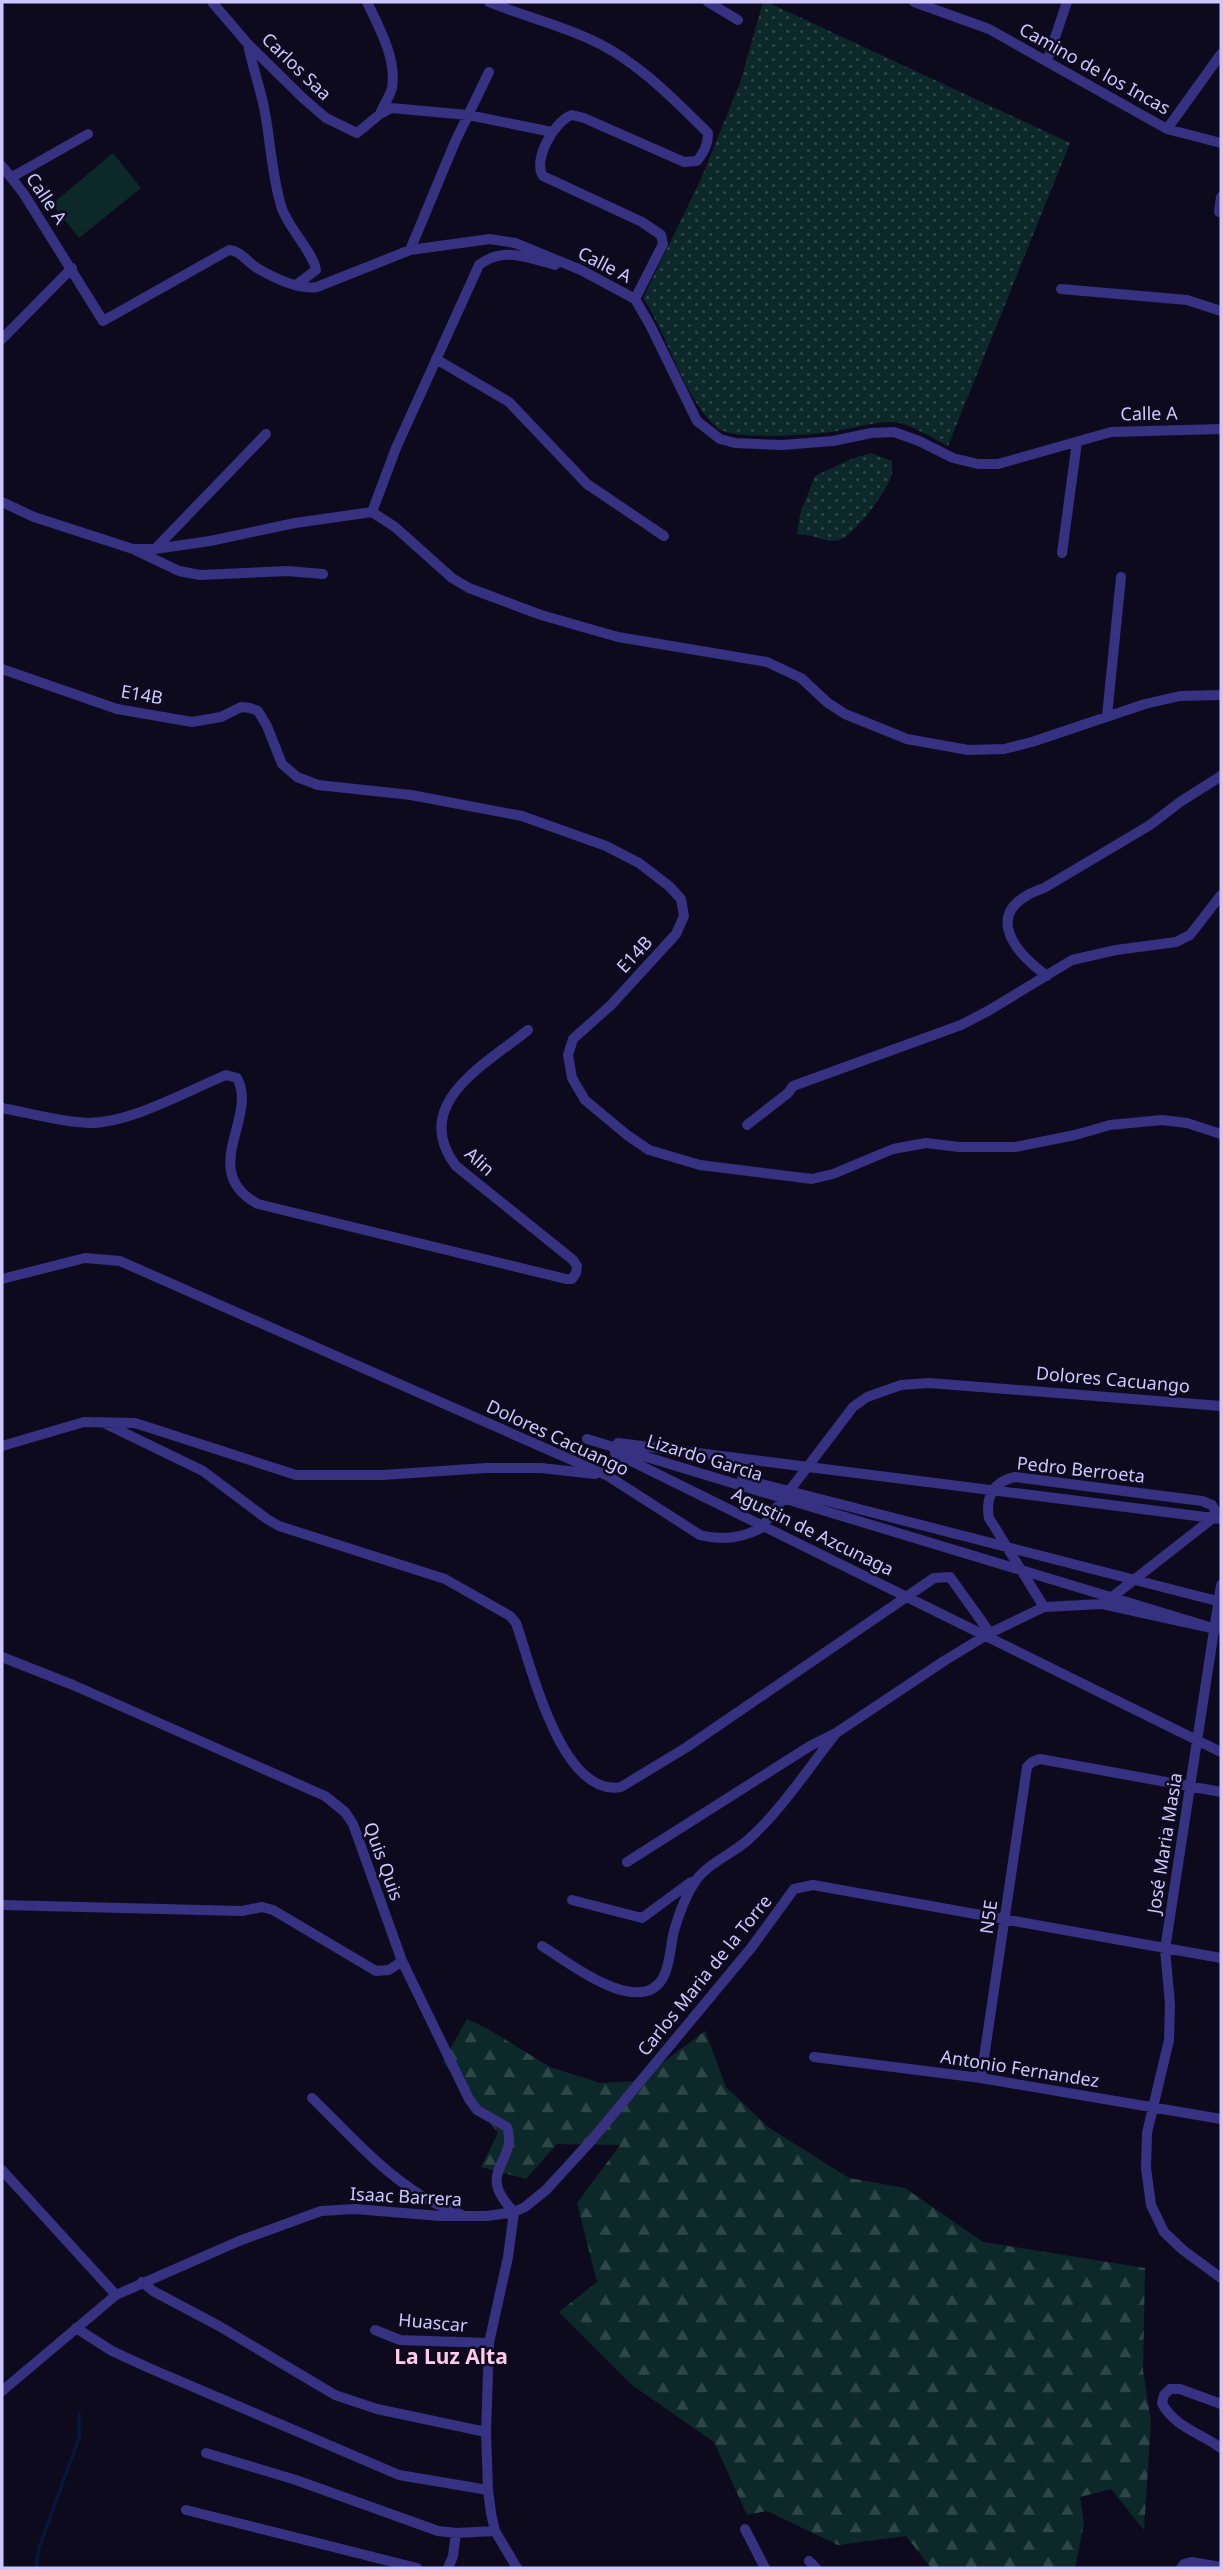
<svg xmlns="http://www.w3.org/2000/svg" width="1223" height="2570" font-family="'Noto Sans',sans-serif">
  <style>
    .grass { fill: url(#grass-dots) }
    .forest { fill: url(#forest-firs) }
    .pitch { fill: #0d2828 }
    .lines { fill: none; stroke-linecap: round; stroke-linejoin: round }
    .stream { stroke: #05173c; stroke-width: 3.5 }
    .minor { stroke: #363181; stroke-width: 10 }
    .labels { text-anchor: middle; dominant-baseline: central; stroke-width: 5; stroke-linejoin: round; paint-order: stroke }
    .street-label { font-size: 18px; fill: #cec7ff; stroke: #0e0a1e }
    .quarter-label { font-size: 21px; font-weight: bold; fill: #ffc9ea; stroke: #0e0a1e }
  </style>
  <defs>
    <pattern id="grass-dots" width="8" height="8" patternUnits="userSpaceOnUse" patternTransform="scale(1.75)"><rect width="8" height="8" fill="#0d2828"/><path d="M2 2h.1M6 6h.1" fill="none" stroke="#2f4648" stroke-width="1.8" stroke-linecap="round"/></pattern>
    <pattern id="forest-firs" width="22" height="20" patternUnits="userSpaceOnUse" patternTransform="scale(1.75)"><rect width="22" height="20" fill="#0d2828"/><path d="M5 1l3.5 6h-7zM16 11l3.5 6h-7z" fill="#2f4648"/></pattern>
  </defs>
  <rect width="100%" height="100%" fill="#0e0a1e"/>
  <path class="grass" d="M763,2H767L1070,143L948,446C934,439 909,423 894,422C873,421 852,429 831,432C811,435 730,441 716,427C681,393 670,339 643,298L701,179L740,83Z
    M871,453L892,461C892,466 893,473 891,477C886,492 855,535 839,540C824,544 812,532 797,535L800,514L815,476L851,459Z"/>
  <path class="forest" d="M467,2019L488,2029L550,2067L600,2083L638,2081L705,2031L726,2087L768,2127L849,2178L905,2188L983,2242L1145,2268L1143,2370L1151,2422L1144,2530L1111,2489L1080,2497L1084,2523L1075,2568H931L906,2536L838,2545L767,2511L747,2515L714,2442L632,2385L559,2312L597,2282L577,2203L620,2145L557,2144L526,2179L481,2167L498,2133L443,2062Z"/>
  <path class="pitch" d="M113,153L141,188L79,238L52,204Z"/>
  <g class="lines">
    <path class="stream" d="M36,2568L39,2548L79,2438V2414"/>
    <path class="minor" d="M212,2L248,44L304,99L326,118L357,133L380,114L391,108L468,115L552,132
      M367,2C379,27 397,59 392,88C390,96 383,106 380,114
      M489,2C520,15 554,23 585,37C633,57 672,97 708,133C708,145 704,152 697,161L684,162L584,118L572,115C555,120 532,160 543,176L642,222L661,235L663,244L635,299
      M708,2L738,20
      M914,2L989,29L1167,129L1221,143
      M248,44C252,67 261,89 265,113C271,145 272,178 282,209C290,230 313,252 316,270L296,285
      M1047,61L1067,2
      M1167,129L1221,54
      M2,166L24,194L103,321L229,250C241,251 247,262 257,268C274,278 298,290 317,287L410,250L490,239L515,243L581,270L635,299L650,325L697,421L720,439L735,443L782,445L833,441L871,433L894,432L919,441L953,458L978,464H998L1111,432L1221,429
      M12,177L88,134
      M1219,212L1221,197
      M410,250L455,142L489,72
      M1061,289L1187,300L1221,311
      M2,339L72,268
      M436,359L509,402L587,484L664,536
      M2,502L34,517L133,549H155L210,541L295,523L372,512L396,448L479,265C503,246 528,258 555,265
      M372,512L395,527L452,578L469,588L541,615L618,637L767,662L801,678L828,703L845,714L907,739L968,750L1004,749L1032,742L1145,704L1180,696L1221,695
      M155,549L266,434
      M135,550L179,571L200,575L287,571L323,574
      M1062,553L1077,442
      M2,669L117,709L192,722L221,717L241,707L250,708L258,711L267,726L282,764L297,777L318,785L411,795L522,816L606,846L639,863L669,886L681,899L684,916L676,934L611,1005L573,1039L568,1055L572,1078L585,1100L627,1135L649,1150L700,1165L812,1179L833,1174L893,1149L926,1143L959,1147H1015L1075,1135L1110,1125L1162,1120L1187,1123L1221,1134
      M1107,716L1121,577
      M1047,976C1009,948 983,909 1044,888L1150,825L1180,802L1221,776
      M2,1108C29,1113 60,1122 88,1123C131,1123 185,1092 226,1075L237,1078C259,1117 197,1171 258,1204L566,1279H572L576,1273L577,1266L573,1260L456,1166C409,1104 486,1064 528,1030
      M747,1125L788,1093L793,1086L961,1025L988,1011L1072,960L1116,950L1176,942L1190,935L1221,895
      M2,1279L85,1258L120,1261L608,1476L700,1535C722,1541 742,1538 761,1528L853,1407L867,1397L901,1385L929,1383L1221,1406
      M102,1422L203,1471L267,1519L279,1526L445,1579L510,1616L516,1623C531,1665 561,1798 621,1787L687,1747L934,1578L950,1577L990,1633
      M587,1439L1216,1629L1102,1604L1044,1607L990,1633L944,1661L836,1733L810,1746L627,1862
      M618,1443L1221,1519
      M2,1446L84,1422L135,1423L296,1475H383L486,1468H541L595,1474
      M615,1453L1221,1752
      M742,1479L1221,1602
      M1221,1585L1165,1949L1170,2004L1169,2040L1147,2133L1146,2168L1151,2205L1164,2232L1183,2250L1221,2278
      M1044,1607L989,1518C985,1497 994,1481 1015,1477L1202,1501L1212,1505L1215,1510L1213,1518L1107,1601
      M2,1657L73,1685L325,1796L345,1812L353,1824L402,1961L469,2099L477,2110L507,2127C519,2163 473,2170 514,2212
      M572,1900L642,1918L691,1882
      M2,1905L242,1911L262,1907L273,1910L376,1971L389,1970L402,1961
      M542,1946C568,1962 616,2000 647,1991C671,1984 669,1950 674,1931C679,1914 685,1896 695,1882C705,1865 734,1853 749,1839C782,1809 807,1770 834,1736
      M814,2057L981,2078L1221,2119
      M981,2078L1027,1767L1032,1762L1040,1759L1221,1792
      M312,2098C347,2132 380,2170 422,2196C434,2204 449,2209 462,2215
      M2,2170L116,2295
      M514,2212L508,2257L489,2343L486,2432L488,2490L491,2513L495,2531L517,2568
      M142,2282L153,2291L219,2326L335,2395L377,2409L486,2432
      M76,2328L112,2351L149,2368L399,2475L488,2490
      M375,2330L400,2340L489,2343
      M2,2391L116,2295L239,2241L321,2211L355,2209L440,2216H487L514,2212L525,2207L546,2190L590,2142L751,1948L794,1889L813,1885L1221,1958
      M1221,2404L1180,2389H1170L1164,2395L1162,2403C1173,2426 1202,2434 1221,2448
      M206,2453L296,2480L438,2531L456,2533L495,2531
      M186,2510L417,2568
      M745,2529L765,2568
      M809,2561L816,2568
      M448,2568L453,2556L456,2533
      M1181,2568L1184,2564L1191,2562L1221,2567"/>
  </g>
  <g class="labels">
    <g class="street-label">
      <text transform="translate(297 66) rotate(44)">Carlos Saa</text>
      <text transform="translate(1095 68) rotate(29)">Camino de los Incas</text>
      <text transform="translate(47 198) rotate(56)">Calle A</text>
      <text transform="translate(605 264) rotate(27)">Calle A</text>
      <text transform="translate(1149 413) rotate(-1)">Calle A</text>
      <text transform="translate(142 694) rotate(10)">E14B</text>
      <text transform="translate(634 954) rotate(-47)">E14B</text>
      <text transform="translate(480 1161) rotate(42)">Alin</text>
      <text transform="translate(1113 1379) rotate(5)">Dolores Cacuango</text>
      <text transform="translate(558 1437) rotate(25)">Dolores Cacuango</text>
      <text transform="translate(705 1457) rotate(17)">Lizardo Garcia</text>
      <text transform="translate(1081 1469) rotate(6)">Pedro Berroeta</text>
      <text transform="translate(813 1531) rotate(26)">Agustin de Azcunaga</text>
      <text transform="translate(1164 1843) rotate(-81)">José Maria Masia</text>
      <text transform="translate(384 1861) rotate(70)">Quis Quis</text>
      <text transform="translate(988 1917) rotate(-82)">N5E</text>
      <text transform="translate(704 1975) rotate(-51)">Carlos Maria de la Torre</text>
      <text transform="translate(1020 2068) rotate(9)">Antonio Fernandez</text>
      <text transform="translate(406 2196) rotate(3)">Isaac Barrera</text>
      <text transform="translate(433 2322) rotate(5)">Huascar</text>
    </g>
    <g class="quarter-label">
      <text x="451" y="2356">La Luz Alta</text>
    </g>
  </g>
  <rect width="1223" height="2570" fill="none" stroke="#cec7ff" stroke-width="7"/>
</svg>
